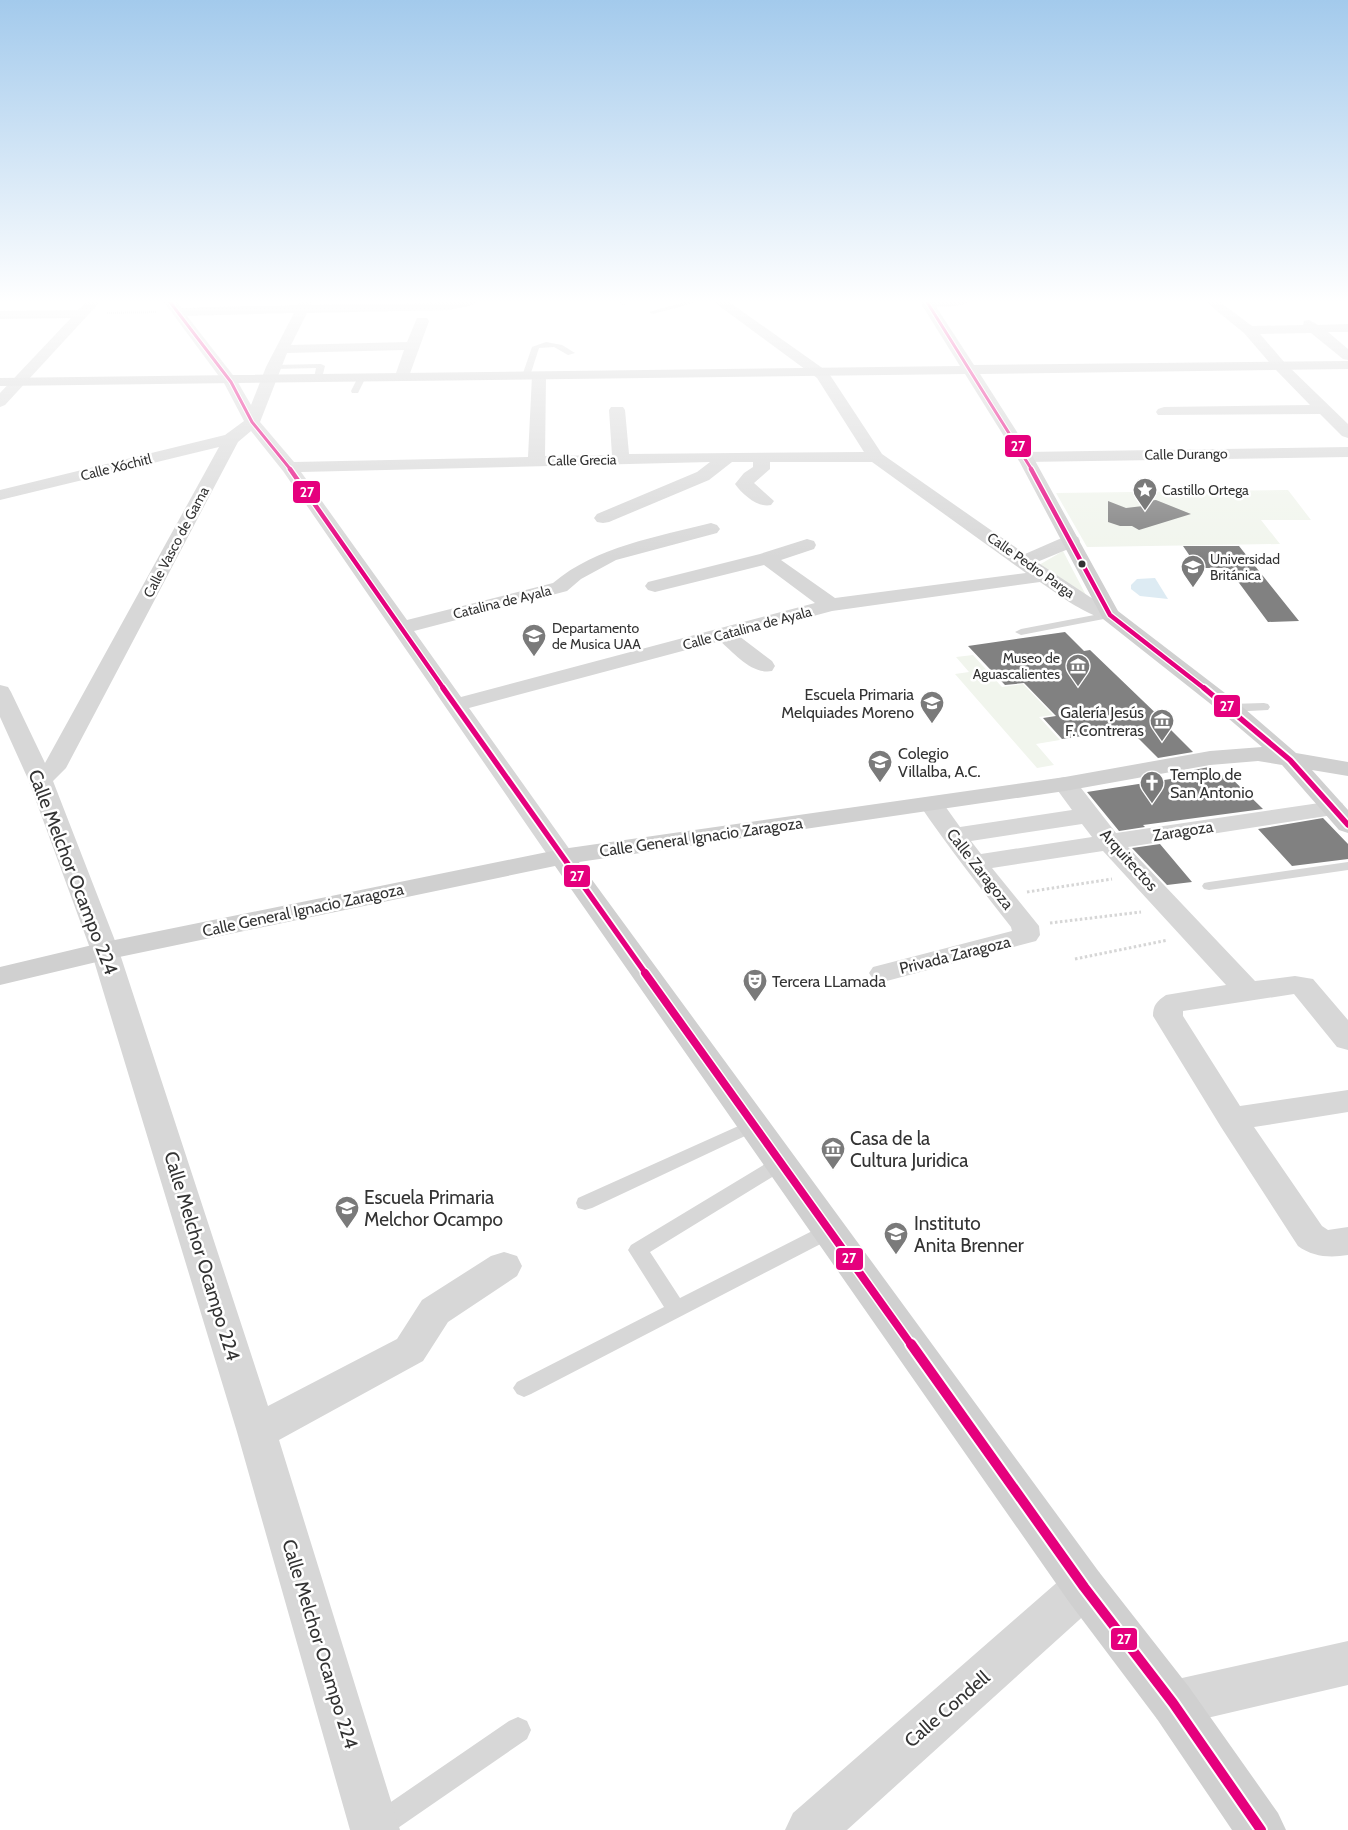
<svg xmlns="http://www.w3.org/2000/svg" width="1348" height="1830" font-family="Cabin,sans-serif">
  <style>
    .green { fill: #f1f5ed }
    .water { fill: #ddebf3 }
    .building { fill: #818181 }
    .lines { fill: none; stroke-linecap: round; stroke-linejoin: round }
    .path-far1 { stroke: #d6d6d6; stroke-width: 2; stroke-dasharray: 1 1; stroke-linecap: butt }
    .path { stroke: #d6d6d6; stroke-width: 3; stroke-dasharray: 2.5 2.5; stroke-linecap: butt }
    .lane { fill: #d7d7d7; fill-rule: evenodd }
    .street { fill: #d7d7d7; fill-rule: evenodd }
    .secondary { fill: #d0d0d0; fill-rule: evenodd }
    .bus-1-far4-casing { stroke: #fff; stroke-width: 5 }
    .bus-1-far3-casing { stroke: #fff; stroke-width: 7 }
    .bus-1-far2-casing { stroke: #fff; stroke-width: 9 }
    .bus-1-far1-casing { stroke: #fff; stroke-width: 11 }
    .bus-1-casing { stroke: #fff; stroke-width: 14 }
    .bus-1-far4 { stroke: #e5007d; stroke-width: 3 }
    .bus-1-far3 { stroke: #e5007d; stroke-width: 4.5 }
    .bus-1-far2 { stroke: #e5007d; stroke-width: 5.5 }
    .bus-1-far1 { stroke: #e5007d; stroke-width: 8 }
    .bus-1 { stroke: #e5007d; stroke-width: 10 }
    .bus-dot { fill: #333; stroke: #fff; stroke-width: 2 }
    .labels { text-anchor: middle; dominant-baseline: central; stroke-width: 5; stroke-linejoin: round; paint-order: stroke }
    .far-street-label { font-size: 14px; fill: #333; stroke: #fff }
    .far-poi-label { font-size: 14px; fill: #333; stroke: #fff; text-anchor: start }
    .poi-label { font-size: 16px; fill: #333; stroke: #fff; text-anchor: start }
    .street-label { font-size: 16px; fill: #333; stroke: #fff }
    .near-street-label { font-size: 19px; fill: #333; stroke: #fff }
    .near-poi-label { font-size: 19px; fill: #333; stroke: #fff; text-anchor: start }
    .line-badge { stroke: #fff; stroke-width: 2 }
    .badge-label { font-size: 14px; text-anchor: middle; font-weight: bold; fill: #fff }
  </style>
  <rect width="100%" height="100%" fill="#fff"/>
  <path class="green" d="M1288,490L1311,520H1261L1280,544L1087,547L1056,493Z
    M1063,551L1089,601L1039,565Z
    M973,655L1002,687L1023,684L1053,715L1039,717L1060,740L1036,744L1054,765L1037,768L955,674L969,672L956,657Z"/>
  <path class="water" d="M1155,578L1168,599L1140,596L1131,589V585L1137,579Z"/>
  <path class="building" d="M1156,500L1191,514L1139,530L1132,526H1120L1108,522V501L1126,508L1143,506L1146,501Z
    M1183,546H1239L1299,621L1268,622L1228,568H1198Z
    M1065,632L1084,651L1090,650L1167,724H1165L1193,752L1158,758L1134,734L1108,738L1103,733L1062,739L1043,718L1056,716L1024,683L1005,685L968,646Z
    M1209,767L1217,776L1228,775L1263,809L1143,825L1145,827L1119,831L1087,792L1177,778L1173,774Z
    M1323,818L1348,844V859L1292,866L1258,829Z
    M1160,844L1192,882L1167,885L1132,848Z"/>
  <g class="lines">
    <path class="path-far1" d="M619,302L626,305
      M107,313L156,312"/>
    <path class="path" d="M1027,892L1112,879
      M1050,923L1141,912
      M1075,959L1168,940"/>
    <path class="lane" d="M685,302H697L653,314L649,312Z
      M546,342L562,345L575,353L568,355L554,347L539,348L530,376L523,378L522,376L532,347Z
      M321,364L325,366L322,378L318,380L314,378L316,368L273,369L269,367L273,365Z
      M359,375L366,377L358,393H352L351,391Z
      M1110,612L1114,613L1116,615L1114,617L1021,635L1015,632L1021,629Z
      M1264,703L1268,704L1270,707L1268,710L1230,712L1224,708L1230,704Z
      M1348,862V870L1209,890L1204,889L1202,886L1204,883L1209,882Z
      M754,1119L760,1121L763,1125L760,1129L592,1208L585,1210L578,1208L576,1203L578,1198Z
      M781,1156L787,1158L790,1163L787,1168L650,1252L680,1298L822,1226L829,1224L836,1226L839,1231L836,1236L531,1394L524,1397L517,1394L513,1388L517,1382L664,1307L628,1250L631,1245L775,1158Z
      M518,1717L527,1721L531,1730L527,1739L395,1830H366L365,1826L369,1817L509,1721Z"/>
    <path class="street" d="M86,302H100L5,405L0,407V393L71,318L0,319V311L78,310Z
      M164,302H177L181,308L298,305L300,302H312L311,305L475,302L474,305L449,310L307,313L291,345L407,342L417,318H427L429,321L409,376L407,379H397L395,376L404,350L287,353L260,422L294,462L528,457L532,376L534,373H544L546,376L545,456L612,455L609,410L611,407H623L625,410L629,454L864,452L817,378L714,302H729L828,372L882,454L1025,554L1064,537L1071,535L1078,537L1080,541L1078,545L1037,562L1090,597L1117,611L1120,615L1117,619C1096,624 1058,594 1040,582L832,611L739,636L772,661L775,666L772,671C752,675 734,653 720,641L469,708L575,857L571,863L562,865L553,863L283,471L251,431L238,442L66,768L53,781L119,951L268,1406L397,1339L422,1300L491,1256L504,1252L517,1256L522,1266L517,1276L448,1322L423,1361L279,1440L400,1830H350L237,1432L91,951L28,779L0,717V685L8,687L11,692L45,763L219,447L0,500V490L225,435L244,421L224,383ZM294,313L266,367L251,405L236,379L187,316ZM710,462L697,472L597,514L594,518L597,522L603,523L609,522L709,480L732,462H753V467L744,473L735,484C743,495 758,508 771,505L774,501L754,483L770,469V462H872L1026,573L835,598L781,560L814,549L816,545L814,541L807,539L760,554L648,582L645,586L648,590L655,592L764,565L815,603L461,697L414,631L567,591L581,579L616,560L717,533L720,529L717,525L711,523C657,537 597,546 553,583L407,620L301,472Z
      M920,302H968C962,308 926,308 920,302Z
      M1206,302H1220L1252,326L1303,325L1304,321L1309,320L1318,325L1348,324V332H1328L1348,349V360L1343,359L1311,333L1260,334L1285,363L1348,424V438L1342,436L1320,414L1158,415L1156,412L1158,409L1164,407L1310,405L1275,369L1244,333Z
      M1348,447V457L1025,462L1019,461L1017,457L1019,453L1025,452Z
      M1065,777L1074,779L1116,833L1333,801L1342,803L1345,808L1342,813L1333,815L1128,847L1255,981L1295,976L1313,979L1348,1020V1050L1337,1047L1294,994L1183,1011V1016L1240,1106L1348,1090V1112L1254,1127L1322,1226L1328,1230L1348,1227V1255C1330,1258 1313,1257 1298,1246L1221,1127L1153,1016C1153,1005 1157,1001 1166,995L1226,985L1103,851L992,868L1039,926L1040,935L1036,941L883,982L873,979L869,973L873,967L1012,931L1011,927C979,886 948,847 919,804L922,799L931,797L940,799L960,827L1072,810L1053,784L1056,779ZM1082,824L1092,837L981,854L971,841Z
      M1084,1566L1099,1572L1106,1587L1099,1602L847,1830H785L793,1813L1069,1572Z
      M1348,1641V1685L1173,1726L1157,1719L1150,1703L1157,1687L1173,1680Z"/>
    <path class="secondary" d="M920,302H933L974,365L1348,361V369L980,374L1033,457L1118,611L1238,703L1296,753L1348,762V776L1312,770L1348,810V833L1339,830L1282,765L1258,761L1210,765L1065,791L579,862L1099,1572L1189,1687L1278,1813L1286,1830H1232L1157,1719L1069,1602L555,866L105,960L0,985V967L105,942L562,849L1065,777L1210,751L1262,747L1222,713L1103,619L1017,457L965,374L0,386V378L960,366Z"/>
    <defs>
      <path id="bus-1-far4" d="M170,302L231,382L252,422L291,470
        M927,302L1032,470"/>
      <path id="bus-1-far3" d="M290,469L444,689
        M1031,469L1110,615L1205,689"/>
      <path id="bus-1-far2" d="M443,688L646,974
        M1204,688L1290,760L1348,825"/>
      <path id="bus-1-far1" d="M645,973L912,1346"/>
      <path id="bus-1" d="M911,1344L1084,1587L1173,1703L1261,1830"/>
    </defs>
    <use href="#bus-1-far4" class="bus-1-far4-casing"/>
    <use href="#bus-1-far3" class="bus-1-far3-casing"/>
    <use href="#bus-1-far2" class="bus-1-far2-casing"/>
    <use href="#bus-1-far1" class="bus-1-far1-casing"/>
    <use href="#bus-1" class="bus-1-casing"/>
    <use href="#bus-1-far4" class="bus-1-far4"/>
    <use href="#bus-1-far3" class="bus-1-far3"/>
    <use href="#bus-1-far2" class="bus-1-far2"/>
    <use href="#bus-1-far1" class="bus-1-far1"/>
    <use href="#bus-1" class="bus-1"/>
  </g>
  <linearGradient id="sky" x2="0" y2="1"><stop stop-color="#a3caec"/><stop offset="0.54" stop-color="#fff"/><stop offset="1" stop-color="#fff" stop-opacity="0"/></linearGradient>
  <rect width="1348" height="558" fill="url(#sky)"/>
  <defs>
    <symbol id="sight-pin" viewBox="-11 -11 22 30"><path d="M0 17L-7.5 6A9.5 9.5 0 1 1 7.5 6Z" fill="#7a7a7a" stroke="#fff"/><path d="M0-6L1.8-2.2L6-1.7L2.9 1.2L3.7 5.4L0 3.3L-3.7 5.4L-2.9 1.2L-6-1.7L-1.8-2.2Z" fill="#fff"/></symbol>
    <symbol id="university-pin" viewBox="-11 -11 22 30"><path d="M0 17L-7.5 6A9.5 9.5 0 1 1 7.5 6Z" fill="#7a7a7a" stroke="#fff"/><path d="M0-5L7-2L0 1L-7-2ZM-4 1L0 2.5L4 1V4Q0 6-4 4Z" fill="#fff"/></symbol>
    <symbol id="museum-pin" viewBox="-11 -11 22 30"><path d="M0 17L-7.5 6A9.5 9.5 0 1 1 7.5 6Z" fill="#7a7a7a" stroke="#fff"/><path d="M0-6L6-3V-2H-6V-3ZM-5-1h2V3h-2ZM-1-1h2V3h-2ZM3-1h2V3H3ZM-6 4H6V6H-6Z" fill="#fff"/></symbol>
    <symbol id="school-pin" viewBox="-11 -11 22 30"><path d="M0 17L-7.5 6A9.5 9.5 0 1 1 7.5 6Z" fill="#7a7a7a" stroke="#fff"/><path d="M0-5L7-2L0 1L-7-2ZM-4 1L0 2.5L4 1V4Q0 6-4 4Z" fill="#fff"/></symbol>
    <symbol id="church-pin" viewBox="-11 -11 22 30"><path d="M0 17L-7.5 6A9.5 9.5 0 1 1 7.5 6Z" fill="#7a7a7a" stroke="#fff"/><path d="M-1.2-6h2.4v3.5h3.3v2.4h-3.3V6h-2.4V-.1h-3.3v-2.4h3.3Z" fill="#fff"/></symbol>
    <symbol id="theatre-pin" viewBox="-11 -11 22 30"><path d="M0 17L-7.5 6A9.5 9.5 0 1 1 7.5 6Z" fill="#7a7a7a" stroke="#fff"/><path d="M-5-5.5Q0-4 5-5.5V0Q5 5 0 6Q-5 5-5 0ZM-3.3-2.5H-1v1.5H-3.3ZM1-2.5H3.3v1.5H1ZM-2.8 1Q0 5.5 2.8 1Z" fill="#fff"/></symbol>
  </defs>
  <g fill-rule="evenodd">
    <use href="#sight-pin" x="1131" y="476" width="28" height="38"/>
    <use href="#university-pin" x="1179" y="553" width="28" height="38"/>
    <use href="#university-pin" x="520" y="622" width="28" height="38"/>
    <use href="#museum-pin" x="1064" y="652" width="28" height="38"/>
    <use href="#school-pin" x="918" y="689" width="28" height="38"/>
    <use href="#museum-pin" x="1148" y="707" width="28" height="38"/>
    <use href="#school-pin" x="866" y="748" width="28" height="38"/>
    <use href="#church-pin" x="1138" y="769" width="28" height="38"/>
    <use href="#theatre-pin" x="741" y="967" width="28" height="38"/>
    <use href="#museum-pin" x="819" y="1135" width="28" height="38"/>
    <use href="#school-pin" x="333" y="1194" width="28" height="38"/>
    <use href="#university-pin" x="882" y="1220" width="28" height="38"/>
  </g>
  <circle class="bus-dot" cx="1082" cy="564" r="4.5"/>
  <g class="labels">
    <g class="far-street-label">
      <text transform="translate(1186 454) rotate(-1)">Calle Durango</text>
      <text transform="translate(582 460) rotate(-1)">Calle Grecia</text>
      <text transform="translate(116 467) rotate(-14)">Calle Xóchitl</text>
      <text transform="translate(176 542) rotate(-62)">Calle Vasco de Gama</text>
      <text transform="translate(1031 565) rotate(35)">Calle Pedro Parga</text>
      <text transform="translate(502 602) rotate(-14)">Catalina de Ayala</text>
      <text transform="translate(747 628) rotate(-15)">Calle Catalina de Ayala</text>
    </g>
    <g class="far-poi-label">
      <text x="1162" y="490">Castillo Ortega</text>
      <text x="1210" y="559">Universidad<tspan x="1210" dy="16">Británica</tspan></text>
      <text x="552" y="628">Departamento<tspan x="552" dy="16">de Musica UAA</tspan></text>
      <text x="1060" y="658" text-anchor="end">Museo de<tspan x="1060" dy="16">Aguascalientes</tspan></text>
    </g>
    <g class="poi-label">
      <text x="914" y="694" text-anchor="end">Escuela Primaria<tspan x="914" dy="18">Melquiades Moreno</tspan></text>
      <text x="1144" y="712" text-anchor="end">Galería Jesús<tspan x="1144" dy="18">F. Contreras</tspan></text>
      <text x="898" y="753">Colegio<tspan x="898" dy="18">Villalba, A.C.</tspan></text>
      <text x="1170" y="774">Templo de<tspan x="1170" dy="18">San Antonio</tspan></text>
      <text x="772" y="981">Tercera LLamada</text>
    </g>
    <g class="street-label">
      <text transform="translate(1183 831) rotate(-9)">Zaragoza</text>
      <text transform="translate(701 837) rotate(-8)">Calle General Ignacio Zaragoza</text>
      <text transform="translate(1129 860) rotate(48)">Arquitectos</text>
      <text transform="translate(980 869) rotate(52)">Calle Zaragoza</text>
      <text transform="translate(303 910) rotate(-12)">Calle General Ignacio Zaragoza</text>
      <text transform="translate(955 955) rotate(-14)">Privada Zaragoza</text>
    </g>
    <g class="near-street-label">
      <text transform="translate(73 872) rotate(69)">Calle Melchor Ocampo 224</text>
      <text transform="translate(202 1256) rotate(73)">Calle Melchor Ocampo 224</text>
      <text transform="translate(320 1644) rotate(73)">Calle Melchor Ocampo 224</text>
      <text transform="translate(947 1709) rotate(-41)">Calle Condell</text>
    </g>
    <g class="near-poi-label">
      <text x="850" y="1138">Casa de la<tspan x="850" dy="22">Cultura Juridica</tspan></text>
      <text x="364" y="1197">Escuela Primaria<tspan x="364" dy="22">Melchor Ocampo</tspan></text>
      <text x="914" y="1223">Instituto<tspan x="914" dy="22">Anita Brenner</tspan></text>
    </g>
  </g>
  <g class="line-badge">
    <rect x="1004" y="434" width="28" height="24" rx="5" fill="#e5007d"/>
    <rect x="292" y="480" width="29" height="24" rx="5" fill="#e5007d"/>
    <rect x="1213" y="694" width="28" height="24" rx="5" fill="#e5007d"/>
    <rect x="563" y="864" width="28" height="24" rx="5" fill="#e5007d"/>
    <rect x="835" y="1247" width="29" height="24" rx="5" fill="#e5007d"/>
    <rect x="1110" y="1627" width="28" height="24" rx="5" fill="#e5007d"/>
  </g>
  <g class="badge-label">
    <text x="1018" y="451">27</text>
    <text x="307" y="497">27</text>
    <text x="1227" y="711">27</text>
    <text x="577" y="881">27</text>
    <text x="849" y="1263">27</text>
    <text x="1124" y="1644">27</text>
  </g>
</svg>
